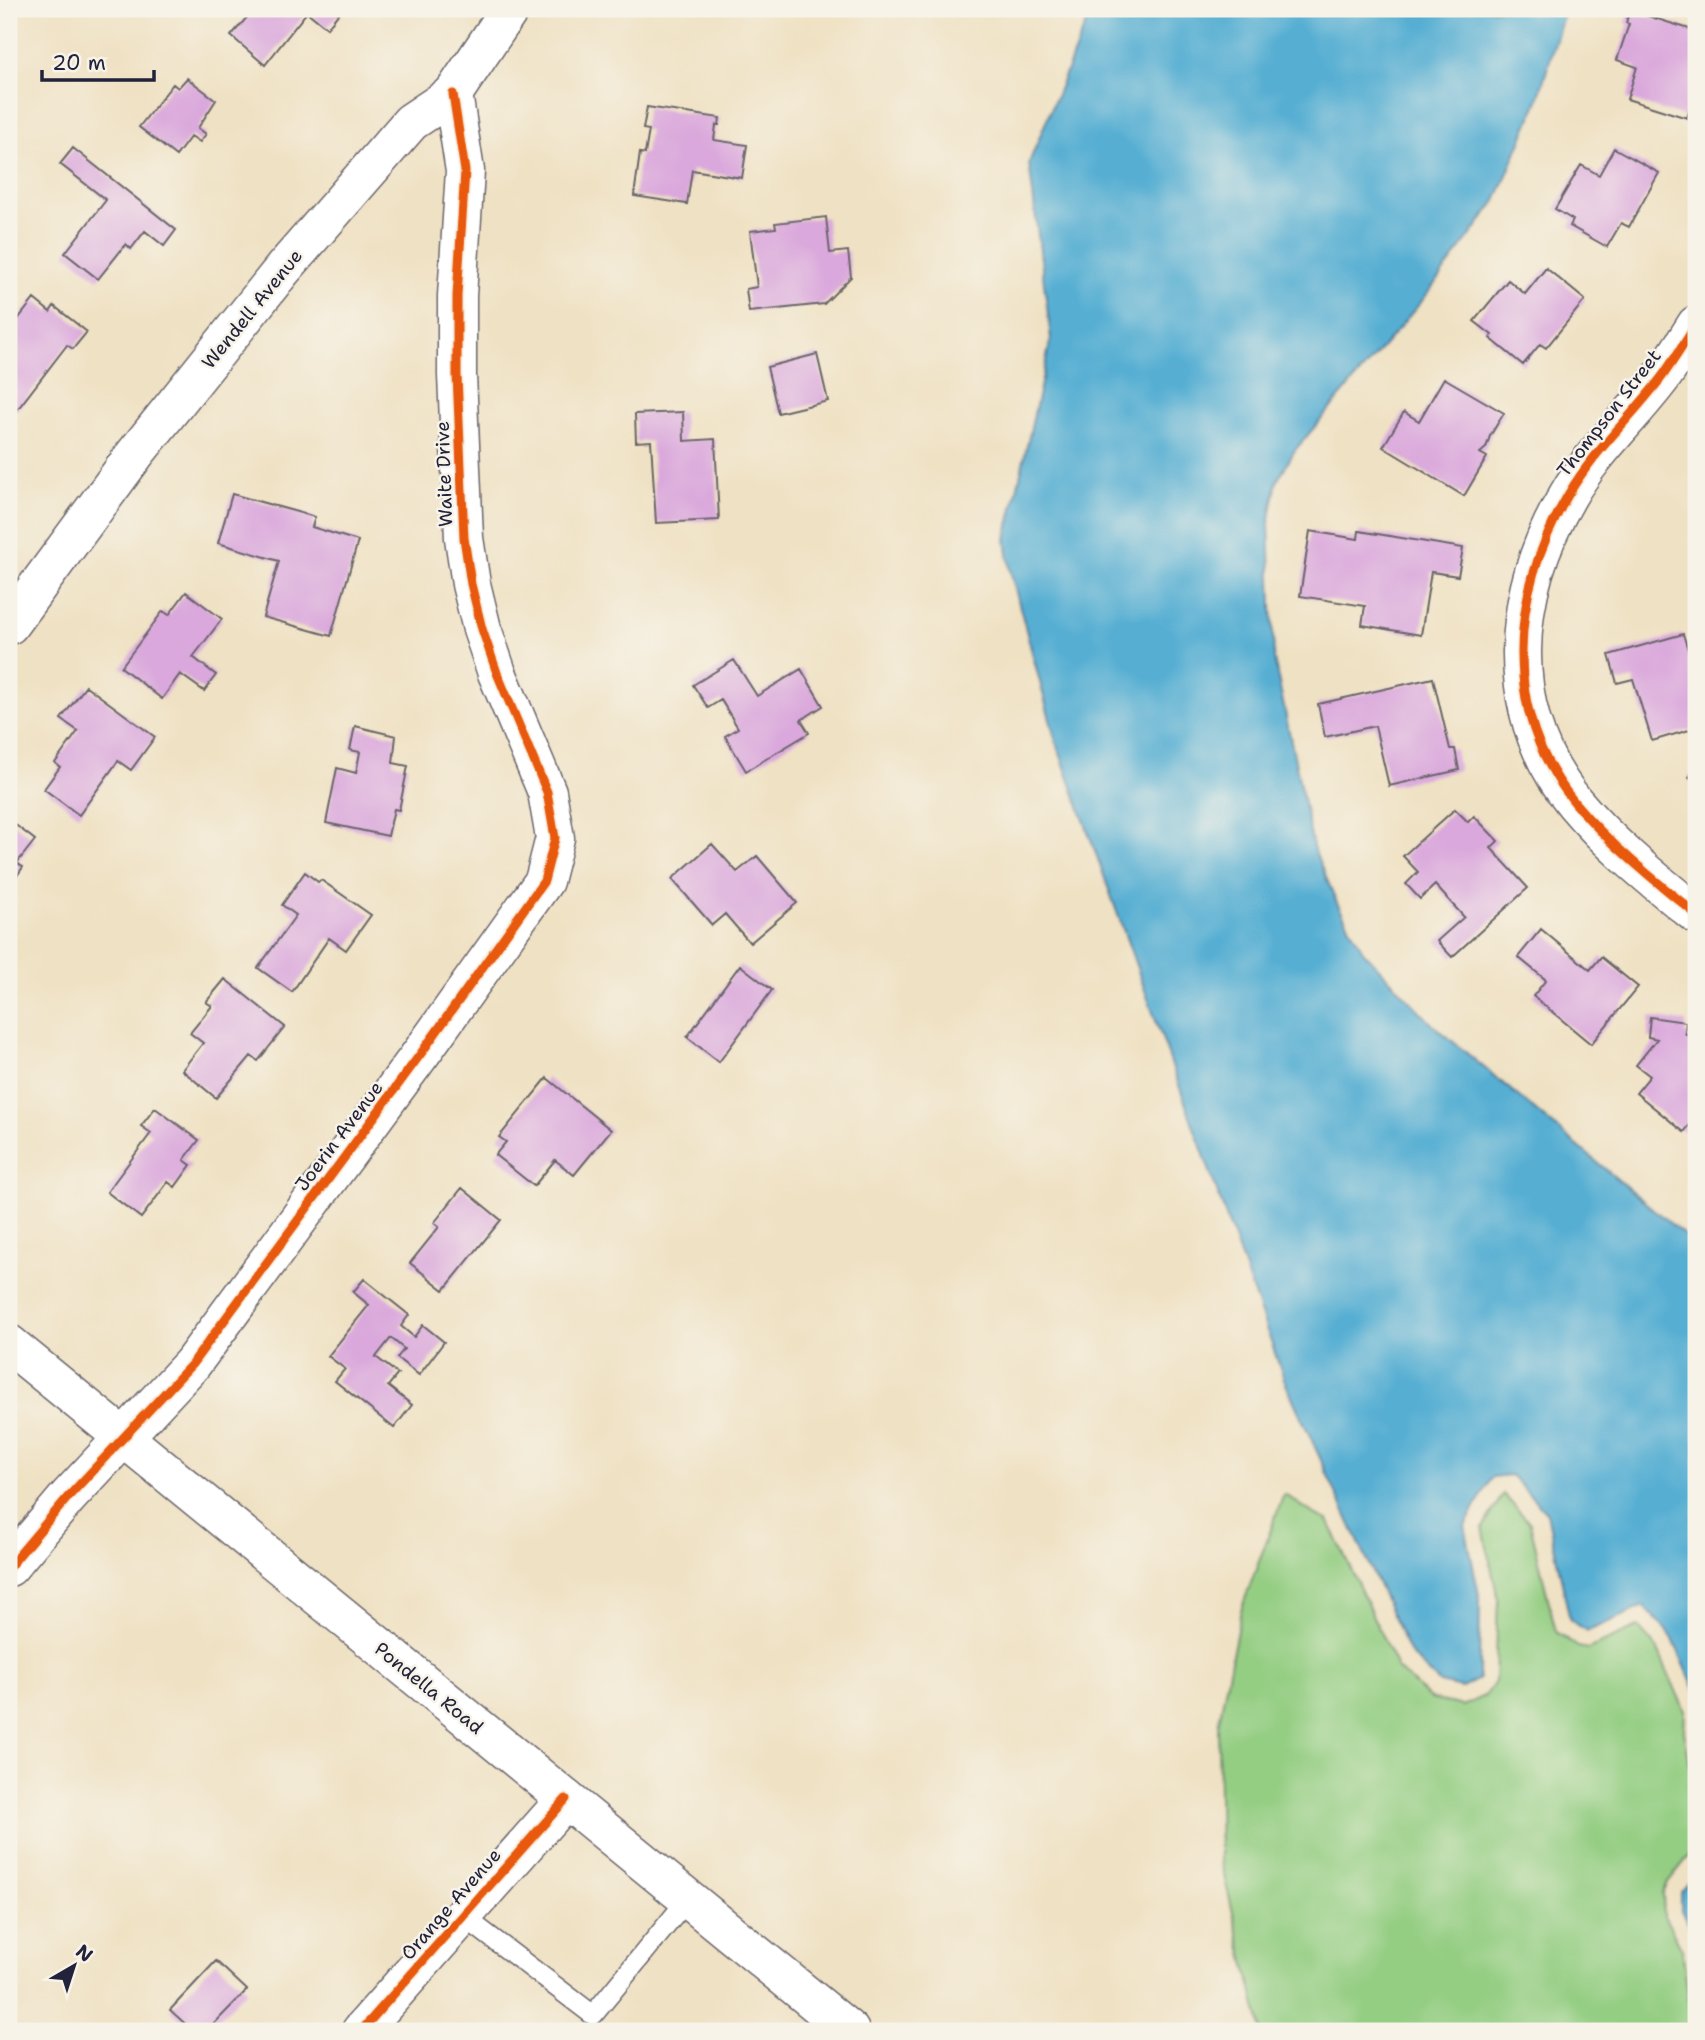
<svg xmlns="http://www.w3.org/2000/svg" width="1705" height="2040" font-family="'Shantell Sans',sans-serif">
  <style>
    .green { fill: #94ce83; stroke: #5b785f; stroke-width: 2 }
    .water { fill: #56afd3; stroke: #3c6887; stroke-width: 2 }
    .building { fill: #daa8dc }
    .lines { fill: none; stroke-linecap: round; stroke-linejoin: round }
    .service-casing { stroke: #6a656b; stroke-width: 22 }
    .minor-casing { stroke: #6a656b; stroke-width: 41 }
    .secondary-casing { stroke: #6a656b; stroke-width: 41 }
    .service { stroke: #fff; stroke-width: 19 }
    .minor { stroke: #fff; stroke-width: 38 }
    .secondary { stroke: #fff; stroke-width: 38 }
    .cycleway-casing { stroke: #f7f3e8; stroke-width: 13 }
    .cycleway { stroke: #e8590c; stroke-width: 9 }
    .labels { text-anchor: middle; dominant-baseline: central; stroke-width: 5; stroke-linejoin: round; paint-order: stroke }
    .street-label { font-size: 19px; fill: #22223b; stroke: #f7f3e8 }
  </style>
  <rect width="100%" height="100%" fill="#f7f3e8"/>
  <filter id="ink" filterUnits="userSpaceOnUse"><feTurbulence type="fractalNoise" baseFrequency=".0143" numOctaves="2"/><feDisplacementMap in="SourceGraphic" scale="14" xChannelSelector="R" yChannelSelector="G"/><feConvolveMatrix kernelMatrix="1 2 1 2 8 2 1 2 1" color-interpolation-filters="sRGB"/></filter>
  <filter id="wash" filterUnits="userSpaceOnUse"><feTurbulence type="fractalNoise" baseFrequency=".00686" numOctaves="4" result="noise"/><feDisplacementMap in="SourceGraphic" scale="28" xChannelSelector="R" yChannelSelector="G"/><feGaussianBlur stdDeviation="1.57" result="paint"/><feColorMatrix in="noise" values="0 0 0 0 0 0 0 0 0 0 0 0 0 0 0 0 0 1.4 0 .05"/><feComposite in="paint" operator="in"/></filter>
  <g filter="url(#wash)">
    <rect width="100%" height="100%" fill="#efe1c3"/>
    <path class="green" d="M1284,1494L1314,1514L1328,1520L1397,1668L1430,1699L1463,1706L1486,1695L1495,1682L1498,1599L1483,1528L1503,1494L1530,1523L1556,1632L1578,1647L1588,1649L1638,1627L1657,1648L1685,1711L1684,1732L1696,1796V1818L1689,1856L1668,1882L1663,1894L1664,1916L1682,1949L1691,2016L1685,2031H1262L1220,1859L1218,1726L1241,1610Z"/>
    <path class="water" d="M1092,9H1565L1537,103L1496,201L1422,301L1295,450L1277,481L1269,523L1274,659L1313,847L1337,903L1363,951L1432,1024L1696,1245V1691L1672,1637L1644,1606L1588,1631L1570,1620L1547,1513L1511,1475L1492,1477L1465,1526L1480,1600L1479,1679L1462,1688L1440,1683L1410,1654L1286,1384L1056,742L1010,570L1006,539L1051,339L1029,163Z
      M1696,1874V1937L1681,1910V1892Z"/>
    <g id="blocks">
      <path class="building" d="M254,9H336L340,12L327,28L307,12L265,65L231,36Z
        M1630,9L1646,12L1644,15L1696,31V89L1687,118L1627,99L1637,67L1617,60L1629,24L1626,23Z
        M187,78L216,100L198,128L206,134L200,142L191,136L176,156L139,127L173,84L178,88Z
        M647,107L720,118L719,125H716L714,140L747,145L742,178L692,170L687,204L634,196L640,153L645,154L649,130L643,129Z
        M73,148L176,230L164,246L145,231L131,249L126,244L98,279L65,253L106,200L60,164Z
        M1614,148L1659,173L1629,227L1621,223L1607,247L1570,226L1573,220L1555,209L1581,165L1599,175Z
        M826,217L830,253L848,251L851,277L824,304L749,312L746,289L757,287L750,231L776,228L775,223Z
        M1546,268L1585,300L1546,348L1540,344L1523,365L1490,338L1492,335L1474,321L1508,280L1525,294Z
        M34,299L50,312L54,306L87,332L73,349L67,345L17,410L9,404V326L11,328Z
        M817,354L828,401L778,413L767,367Z
        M1444,378L1504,413L1490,436L1486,448L1480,453L1487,457L1464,496L1383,447L1404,412L1419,421Z
        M683,412L684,441L715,439L719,520L656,523L651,441L636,442L635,414Z
        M232,494L315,517L312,527L358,541L331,636L263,617L279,561L218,543Z
        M1310,531L1358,539L1359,531L1463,548L1458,576L1431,572L1421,635L1362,625L1365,606L1300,596Z
        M186,592L222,619L193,657L216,675L204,691L180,674L162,699L121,667L163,611L169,615Z
        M1683,634L1689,653L1696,651V728L1652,741L1633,679L1617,683L1609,655Z
        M734,660L757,696L801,669L823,706L801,720L809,733L746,771L725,736L738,728L721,700L708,708L693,685Z
        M1433,678L1450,749H1455L1459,770L1389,786L1375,726L1325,737L1318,704Z
        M86,686L155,737L131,770L118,761L79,815L44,789L60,767L55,763L78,731L61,719Z
        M355,726L396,736L393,763L408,766L399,810L394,809L388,836L326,823L337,768L356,773L360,752L350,750Z
        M1696,769V783L1689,777Z
        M1455,809L1468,822L1474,816L1498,841L1491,848L1528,888L1452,957L1437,941L1464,917L1435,885L1420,899L1406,884L1418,872L1403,856Z
        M9,820L35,840L17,863L23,867L12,883L15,884L9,892Z
        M712,844L737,872L757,856L797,903L750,943L725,914L712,925L672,879Z
        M305,872L318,882L321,880L371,915L346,950L329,938L292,992L258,968L296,915L282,905Z
        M1541,929L1590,970L1601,957L1638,987L1591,1044L1533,996L1546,980L1518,957Z
        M740,965L772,990L719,1062L687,1037Z
        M225,979L285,1027L258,1061L251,1056L216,1098L182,1070L203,1043L190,1033L212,1006L206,1002Z
        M1650,1017L1686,1022L1685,1033L1696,1042V1117L1684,1132L1636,1093L1650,1076L1636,1065L1657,1039L1648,1037Z
        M547,1078L611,1130L574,1175L555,1160L534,1186L495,1155L506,1142L499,1137Z
        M155,1108L199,1140L184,1160L191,1165L175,1187L168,1182L141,1218L107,1192L151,1133L141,1126Z
        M462,1188L501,1220L444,1290L410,1263L439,1227L434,1223Z
        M364,1279L409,1315L401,1326L414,1337L423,1325L444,1342L419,1375L397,1358L404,1349L391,1338L376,1357L398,1374L388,1386L412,1405L394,1428L335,1381L345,1369L328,1356L369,1305L353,1292Z
        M216,1961L247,1990L207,2031H193L170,2010Z"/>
    </g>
  </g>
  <g filter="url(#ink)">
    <use href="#blocks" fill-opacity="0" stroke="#6a656b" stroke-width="2"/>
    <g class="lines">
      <defs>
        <path id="service" d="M463,1916L593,2015L688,1899"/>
        <path id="minor" d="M1696,325C1686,341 1675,358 1664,374C1634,415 1594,450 1568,495C1511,592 1500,711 1575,803C1610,845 1654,880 1696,914
          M9,625L135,454L283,269L411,122L453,94L510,9
          M9,1567L68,1497L192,1364L422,1052L544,881L555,838L547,792L497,673L482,629L471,584L464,538L457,375V296L465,171L453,94
          M361,2031L566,1799"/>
        <path id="secondary" d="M9,1344L850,2031"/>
      </defs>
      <use href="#service" class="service-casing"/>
      <use href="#minor" class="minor-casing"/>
      <use href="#secondary" class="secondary-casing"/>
      <use href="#service" class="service"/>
      <use href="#minor" class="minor"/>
      <use href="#secondary" class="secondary"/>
      <defs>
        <path id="cycleway" d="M1696,325C1686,341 1675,358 1664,374C1634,415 1594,450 1568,495C1511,592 1500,711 1575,803C1610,845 1654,880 1696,914
          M9,1567L68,1497L192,1364L422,1052L544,881L555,838L547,792L497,673L482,629L471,584L464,538L457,375V296L465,171L453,94
          M361,2031L566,1799"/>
      </defs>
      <use href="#cycleway" class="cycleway-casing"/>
      <use href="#cycleway" class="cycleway"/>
    </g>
  </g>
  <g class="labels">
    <g class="street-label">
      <text transform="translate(252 309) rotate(-51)">Wendell Avenue</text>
      <text transform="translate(1609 413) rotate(-52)">Thompson Street</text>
      <text transform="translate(444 474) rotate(-92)">Waite Drive</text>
      <text transform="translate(339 1136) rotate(-53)">Joerin Avenue</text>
      <text transform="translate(429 1688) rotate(39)">Pondella Road</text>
      <text transform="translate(451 1904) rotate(-49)">Orange Avenue</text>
    </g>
  </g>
  <rect width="1705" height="2040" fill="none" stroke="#f7f3e8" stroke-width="35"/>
  <g transform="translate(74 1966) rotate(39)" stroke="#f7f3e8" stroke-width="5" paint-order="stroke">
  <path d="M0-5L12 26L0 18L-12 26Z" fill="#22223b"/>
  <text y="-10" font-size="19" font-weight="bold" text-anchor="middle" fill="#22223b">N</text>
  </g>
  <path d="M42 70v10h112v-10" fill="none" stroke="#22223b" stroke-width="3.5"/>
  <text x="52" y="70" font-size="21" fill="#22223b" stroke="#f7f3e8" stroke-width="5" paint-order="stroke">20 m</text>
</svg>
